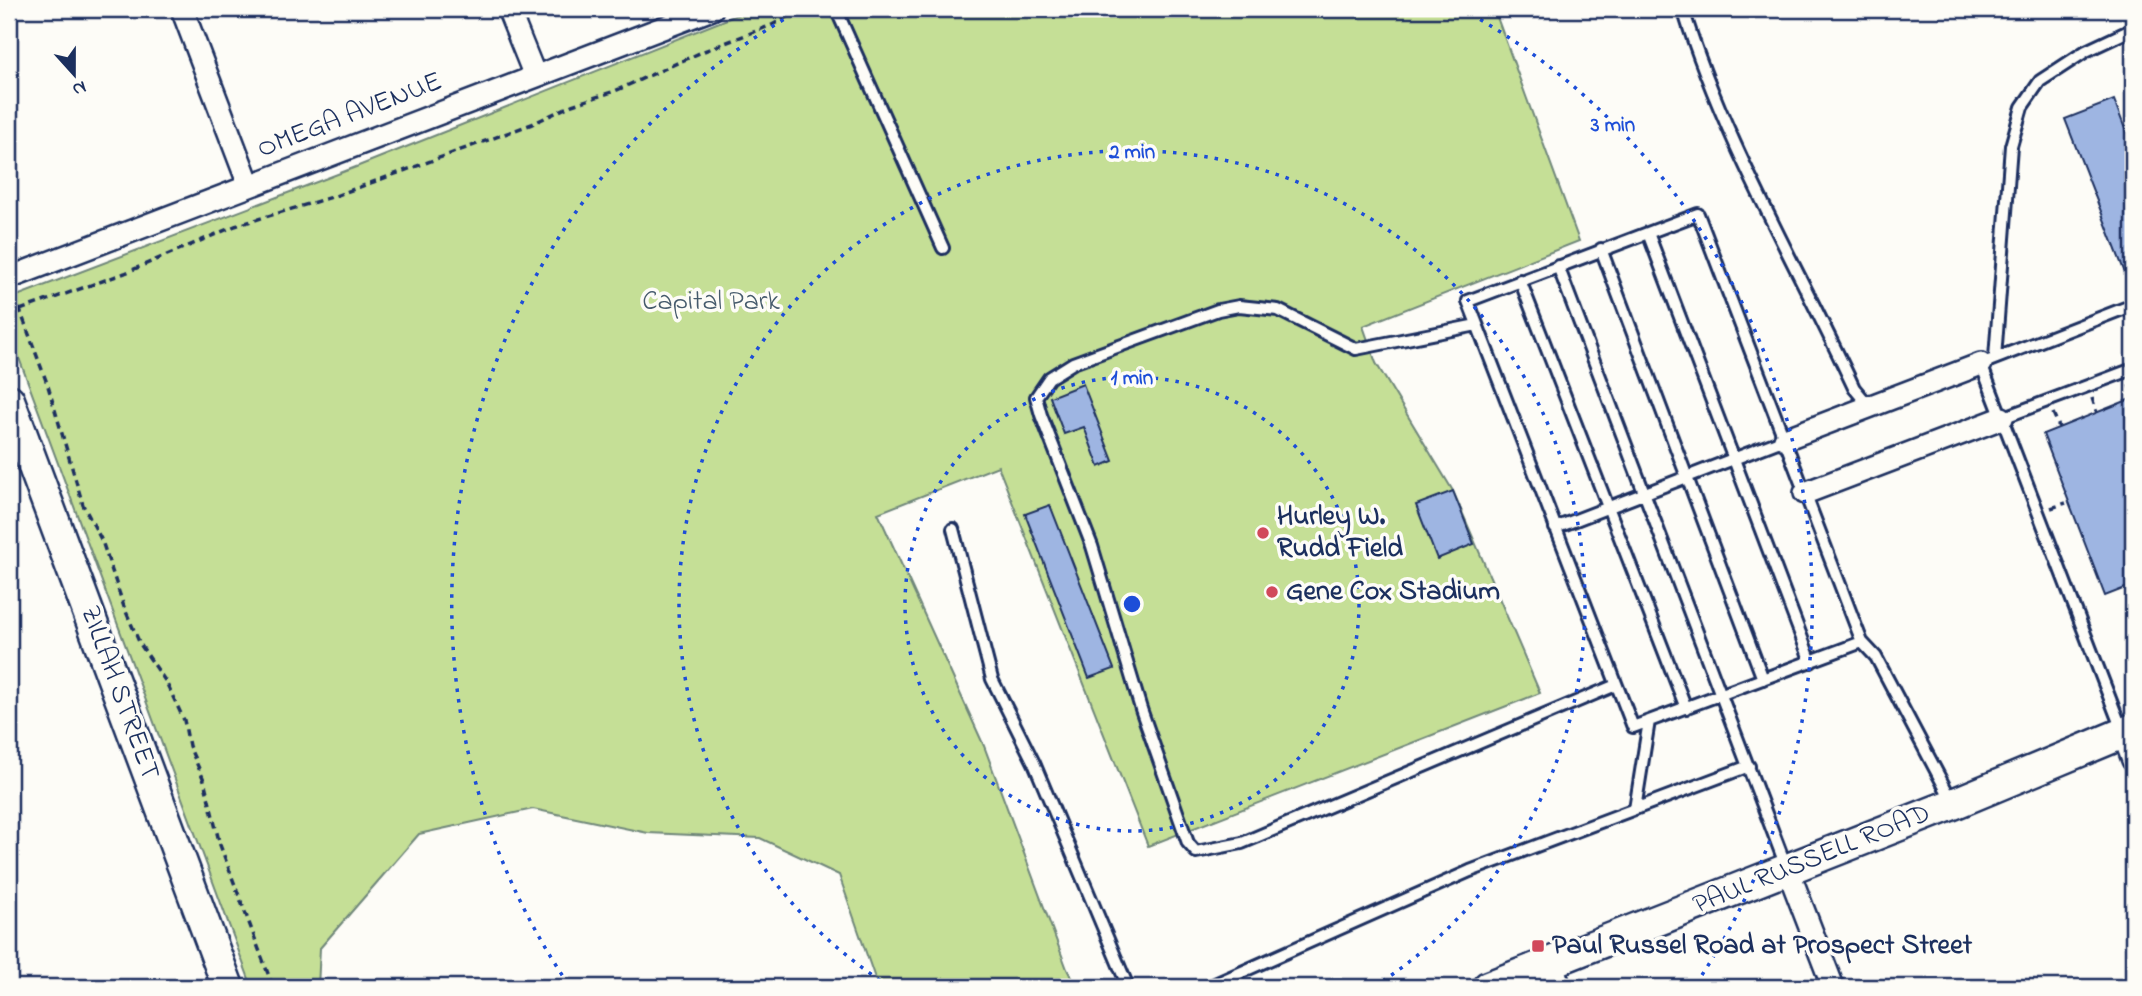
<svg xmlns="http://www.w3.org/2000/svg" width="2142" height="996" font-family="'Indie Flower',sans-serif">
  <style>
    .green { fill: #c5df96; stroke: #70877a; stroke-width: 2 }
    .building { fill: #9eb5e2; stroke: #1b2f5e; stroke-width: 2 }
    .lines { fill: none; stroke-linecap: round; stroke-linejoin: round }
    .lane-casing { stroke: #1b2f5e; stroke-width: 16 }
    .street-casing { stroke: #1b2f5e; stroke-width: 26 }
    .secondary-casing { stroke: #1b2f5e; stroke-width: 35 }
    .path { stroke: #1b2f5e; stroke-width: 3.5; stroke-dasharray: 7 5; stroke-linecap: butt }
    .lane { stroke: #fdfcf7; stroke-width: 10 }
    .street { stroke: #fdfcf7; stroke-width: 21 }
    .secondary { stroke: #fdfcf7; stroke-width: 30 }
    .ring { fill: none; stroke: #1d4ed8; stroke-width: 3.5; stroke-dasharray: 3.5 7 }
    .poi-dot { fill: #d1495b; stroke: #fdfcf7; stroke-width: 2.5 }
    .labels { text-anchor: middle; dominant-baseline: central; stroke-width: 7; stroke-linejoin: round; paint-order: stroke }
    .street-label { font-size: 28px; fill: #1b2f5e; stroke: #fdfcf7 }
    .park-label { font-size: 28px; fill: #465b6c; stroke: #fdfcf7 }
    .poi-label { font-size: 28px; font-weight: bold; fill: #1b2f5e; stroke: #fdfcf7; text-anchor: start }
    .centre { fill: #1d4ed8; stroke: #fdfcf7; stroke-width: 3.5 }
    .ring-label { font-size: 21px; text-anchor: middle; font-weight: bold; fill: #1d4ed8; stroke: #fdfcf7; stroke-width: 7; stroke-linejoin: round; paint-order: stroke }
  </style>
  <rect width="100%" height="100%" fill="#fdfcf7"/>
  <filter id="ink" filterUnits="userSpaceOnUse"><feTurbulence type="fractalNoise" baseFrequency=".0143" numOctaves="2"/><feDisplacementMap in="SourceGraphic" scale="14" xChannelSelector="R" yChannelSelector="G"/><feConvolveMatrix kernelMatrix="1 2 1 2 8 2 1 2 1" color-interpolation-filters="sRGB"/></filter>
  <g filter="url(#ink)">
    <path class="green" d="M752,9H1494L1579,241L1363,326L1376,363L1453,491L1540,693L1148,846L998,466L878,513L984,746L1067,969L1076,987H878L839,875L760,838L648,833L533,809L419,834L320,948L318,987H252L9,331V299L356,167Z"/>
    <path class="building" d="M2114,100L2133,150L2132,291L2065,119Z
      M1083,384L1113,461L1099,467L1084,427L1064,434L1050,397Z
      M2133,398V585L2105,596L2043,434Z
      M1453,491L1474,544L1437,559L1416,505Z
      M1050,505L1114,669L1089,678L1025,514Z"/>
    <g class="lines">
      <defs>
        <path id="lane" d="M836,9L943,248
          M1683,9C1724,142 1796,263 1854,388L1869,406
          M1648,233L1811,662
          M1601,249L1763,679
          M1558,266L1787,869
          M1520,280L1686,708
          M1477,325L1356,349L1278,310L1239,306L1218,310L1073,363L1049,378L1036,397L1041,415L1092,546L1141,709L1188,843L1196,852L1242,843L1616,685
          M1995,358L2011,146L2022,107L2040,81L2086,51L2133,29
          M2002,418L2133,369
          M1555,528L1785,439
          M953,529L992,679L1034,763L1128,987
          M1862,642L1633,727L1468,301L1698,214L1862,642L1876,657L1952,801
          M2122,730L1981,364L2133,305
          M1635,809L1649,721
          M1208,987L1470,871L1749,766"/>
        <path id="street" d="M182,9L249,185
          M508,9L535,76
          M9,278L712,9
          M1785,439L1981,364
          M1805,493L2002,418
          M2123,733L2133,760
          M1788,870L1833,987
          M1551,963L1560,987"/>
        <path id="secondary" d="M9,400L228,987
          M1488,987L1953,804L2133,729"/>
      </defs>
      <use href="#lane" class="lane-casing"/>
      <use href="#street" class="street-casing"/>
      <use href="#secondary" class="secondary-casing"/>
      <path class="path" d="M9,300L20,310L48,386L83,505L102,541L124,607L140,644L166,682L184,720L189,746L204,780L220,845L273,987
        M20,310L125,273L235,226L335,196L532,124L572,105L615,91L704,51L772,25L802,9
        M2129,385L2133,396
        M2092,398L2097,413
        M2053,413L2059,427
        M2051,508L2066,503"/>
      <use href="#lane" class="lane"/>
      <use href="#street" class="street"/>
      <use href="#secondary" class="secondary"/>
    </g>
  </g>
  <g class="ring">
    <circle cx="1132" cy="604" r="227"/>
    <path d="M889 986A453 453 0 1 1 1375 986"/>
    <path d="M568 984A680 680 0 0 1 802 9M1462 9A680 680 0 0 1 1696 984"/>
  </g>
  <g class="poi-dot">
    <circle cx="1263" cy="533" r="7"/>
    <circle cx="1272" cy="592" r="7"/>
    <rect x="1531" y="939" width="14" height="14" rx="3.5"/>
  </g>
  <g class="labels">
    <g class="street-label">
      <text transform="translate(350 116) rotate(-21)">OMEGA AVENUE</text>
      <text transform="translate(119 693) rotate(70)">ZILLAH STREET</text>
      <text transform="translate(1812 860) rotate(-22)">PAUL RUSSELL ROAD</text>
    </g>
    <g class="park-label">
      <text x="711" y="302">Capital Park</text>
    </g>
    <g class="poi-label">
      <text x="1277" y="517">Hurley W.<tspan x="1277" dy="32">Rudd Field</tspan></text>
      <text x="1286" y="592">Gene Cox Stadium</text>
      <text x="1552" y="946">Paul Russel Road at Prospect Street</text>
    </g>
  </g>
  <circle cx="1132" cy="604" r="10" class="centre"/>
  <g class="ring-label">
    <text x="1613" y="131">3 min</text>
    <text x="1132" y="158">2 min</text>
    <text x="1132" y="384">1 min</text>
  </g>
  <rect width="2142" height="996" fill="none" stroke="#fdfcf7" stroke-width="35"/>
  <rect x="18" y="18" width="2107" height="961" fill="none" stroke="#1b2f5e" stroke-width="2.5" filter="url(#ink)"/>
  <g transform="translate(74 74) rotate(159)" stroke="#fdfcf7" stroke-width="5" paint-order="stroke">
  <path d="M0-5L12 26L0 18L-12 26Z" fill="#1b2f5e"/>
  <text y="-10" font-size="19" font-weight="bold" text-anchor="middle" fill="#1b2f5e">N</text>
  </g>
</svg>
